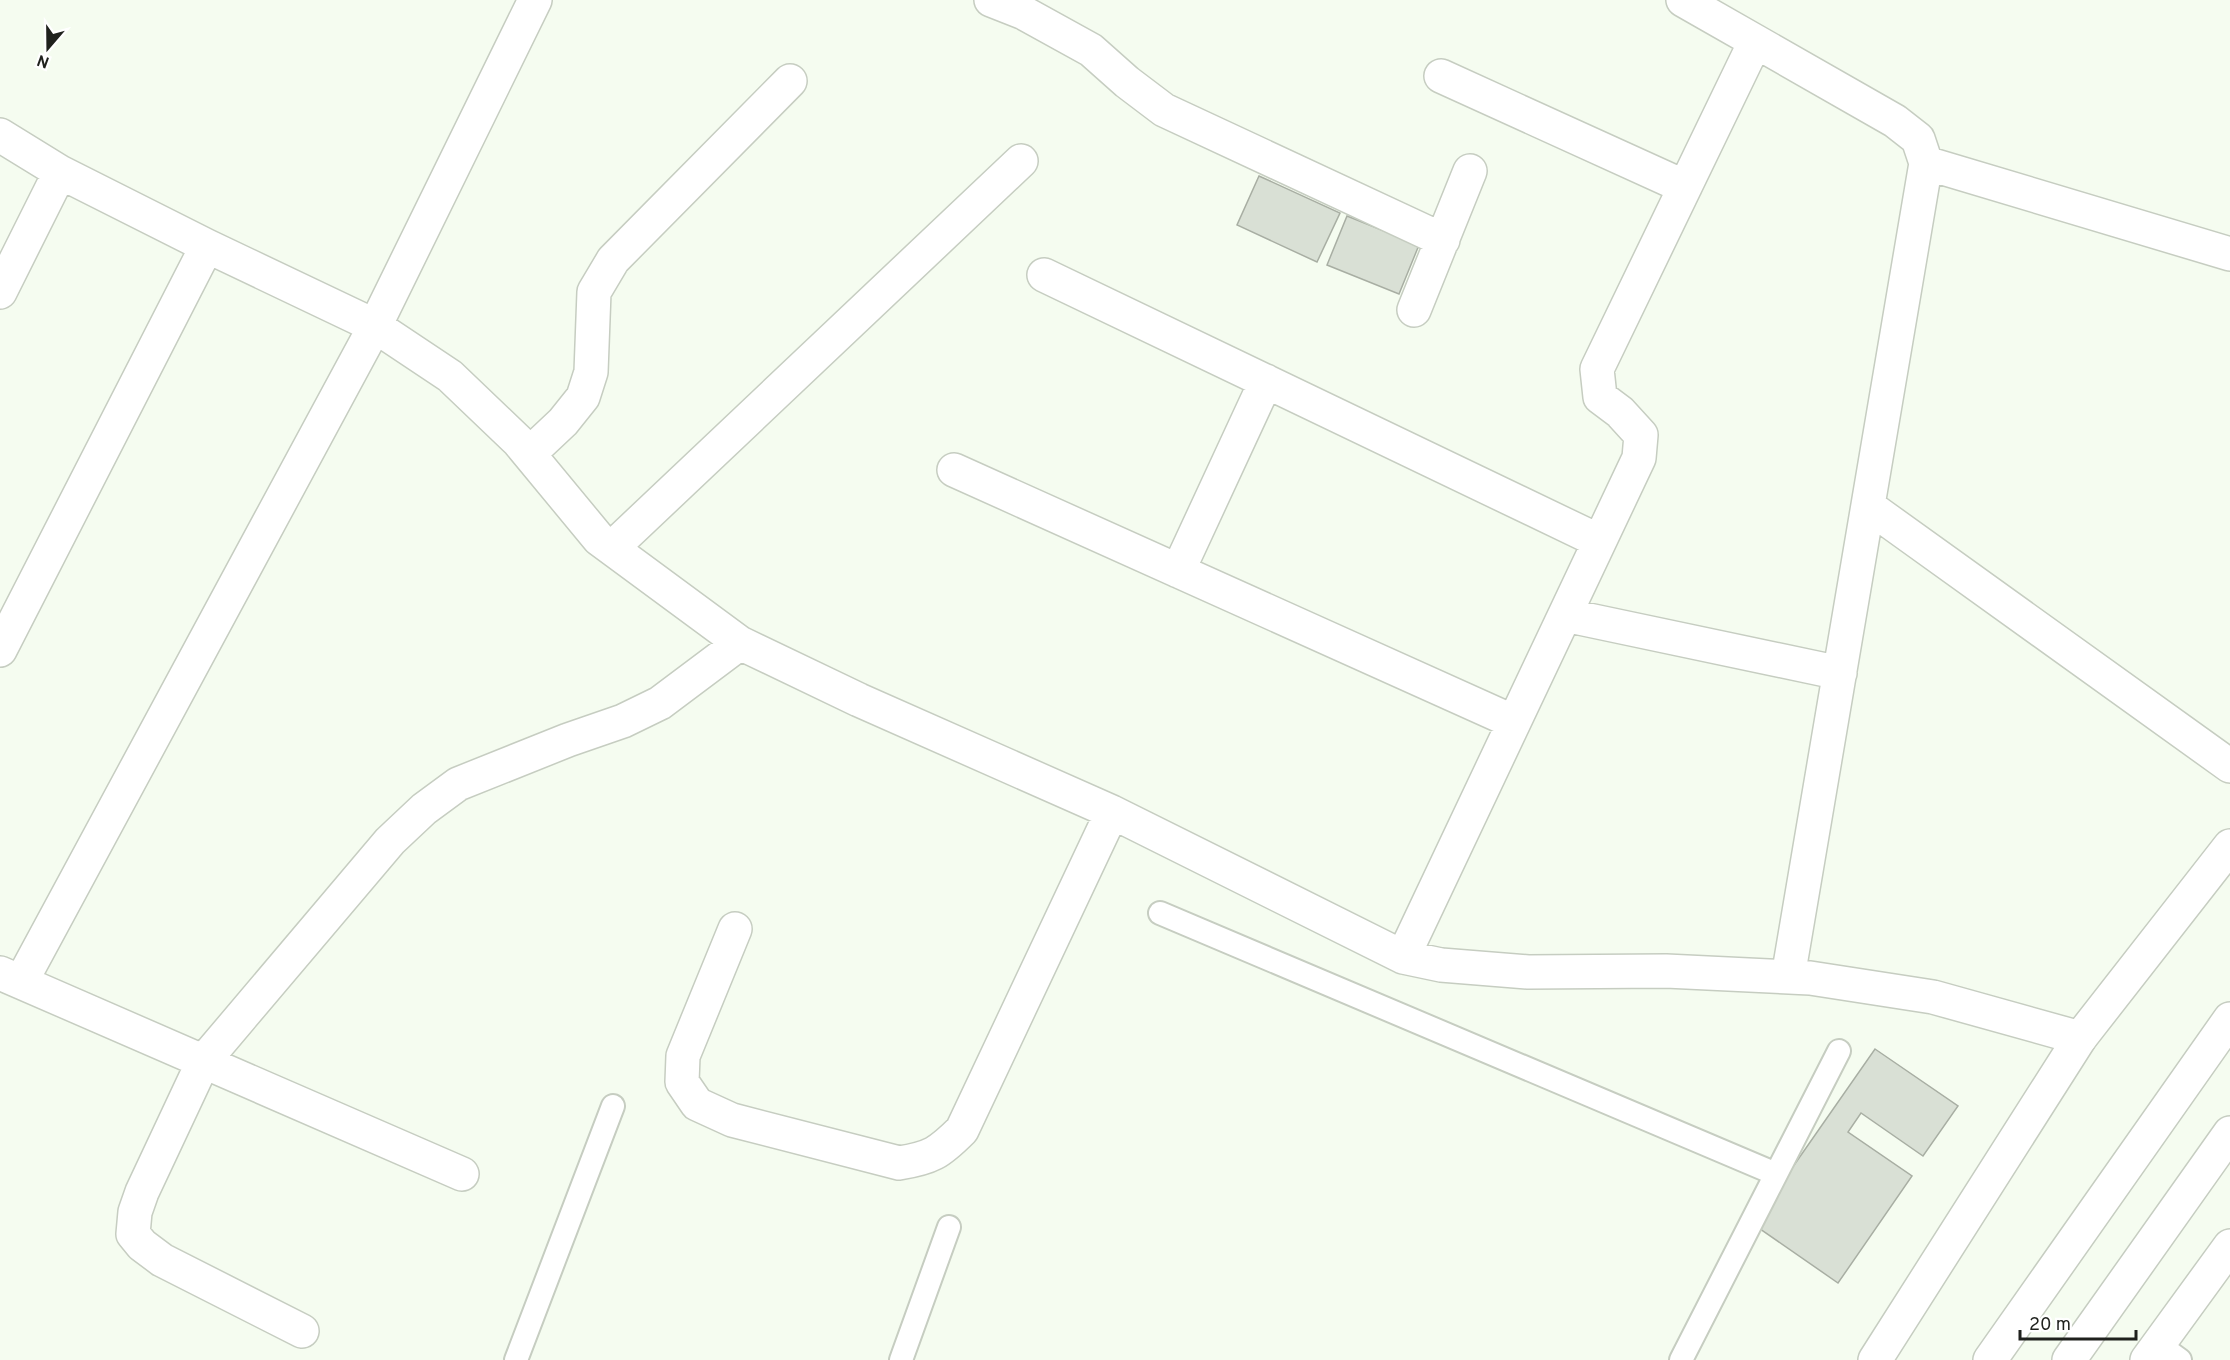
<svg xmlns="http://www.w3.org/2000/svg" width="2230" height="1360" font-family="Overpass,sans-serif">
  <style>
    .building { fill: #d9e0d5; stroke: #a8aea3; stroke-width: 1.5 }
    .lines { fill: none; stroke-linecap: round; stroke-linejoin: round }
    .service-casing { stroke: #c6cdc1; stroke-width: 26 }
    .minor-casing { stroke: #c6cdc1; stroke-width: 36 }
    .tertiary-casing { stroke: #c6cdc1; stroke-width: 36 }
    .trunk-casing { stroke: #c6cdc1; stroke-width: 36 }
    .service { stroke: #fff; stroke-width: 22 }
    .minor { stroke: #fff; stroke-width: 33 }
    .tertiary { stroke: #fff; stroke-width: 33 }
    .trunk { stroke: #fff; stroke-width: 33 }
  </style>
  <rect width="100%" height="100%" fill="#f5fcf0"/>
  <path class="building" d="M1259,176L1340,213L1317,262L1237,225Z
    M1347,216L1419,245L1399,294L1327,265Z
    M1875,1049L1958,1106L1923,1156L1861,1113L1848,1132L1912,1176L1838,1283L1753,1224Z"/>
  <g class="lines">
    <defs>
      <path id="service" d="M1160,913L1776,1174
        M2158,1344L2180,1360
        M516,1360L613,1106
        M901,1360L949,1227
        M1681,1360L1839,1051"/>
      <path id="minor" d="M991,0L1024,13L1091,50L1127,82L1164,110L1443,240
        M1683,0L1895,121L1918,139L1926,163L1788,977
        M1441,76L1685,187
        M0,135L60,172L207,246L375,326L450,376L518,441L599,539L740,643L859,700L1112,812L1403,957L1441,965L1528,972L1666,971L1810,978L1933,997L2080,1038
        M1926,163L2230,254
        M1044,275L1599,541
        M0,292L60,172
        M1414,310L1470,171
        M529,454L563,422L583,397L591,372L594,292L613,260L790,81
        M954,470L1514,722
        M1868,506L2230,766
        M612,548L1021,161
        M1178,571L1266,381
        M1565,615L1840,673
        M0,650L207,246
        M735,929L683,1056L682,1082L697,1104L732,1120L899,1163C931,1158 939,1153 962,1130L1112,812
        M1403,957L1639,458L1641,435L1620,412L1600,397L1597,369L1755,42
        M0,973L462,1174
        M21,982L375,326L535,0
        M302,1331L162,1260L142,1245L133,1234L135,1212L142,1192L203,1062L390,841L424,809L458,784L568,740L623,721L660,703L740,643"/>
      <path id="tertiary" d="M1875,1360L2080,1038L2230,846
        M2147,1360L2230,1246"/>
      <path id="trunk" d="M1990,1360L2230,1019
        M2069,1360L2230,1133"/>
    </defs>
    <use href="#service" class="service-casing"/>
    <use href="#minor" class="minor-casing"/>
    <use href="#tertiary" class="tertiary-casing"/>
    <use href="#trunk" class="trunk-casing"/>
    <use href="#service" class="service"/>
    <use href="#minor" class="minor"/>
    <use href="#tertiary" class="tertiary"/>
    <use href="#trunk" class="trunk"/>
  </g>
  <g transform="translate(48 48) rotate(200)" stroke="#ffffff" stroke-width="4.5" paint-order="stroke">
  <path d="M0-4.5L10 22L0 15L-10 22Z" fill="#1f211d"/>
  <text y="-9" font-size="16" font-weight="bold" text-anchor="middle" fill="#1f211d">N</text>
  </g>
  <path d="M2020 1330v9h116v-9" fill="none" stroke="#1f211d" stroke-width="3"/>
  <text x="2029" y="1330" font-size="18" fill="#1f211d" stroke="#ffffff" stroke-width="4.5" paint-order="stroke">20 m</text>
</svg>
